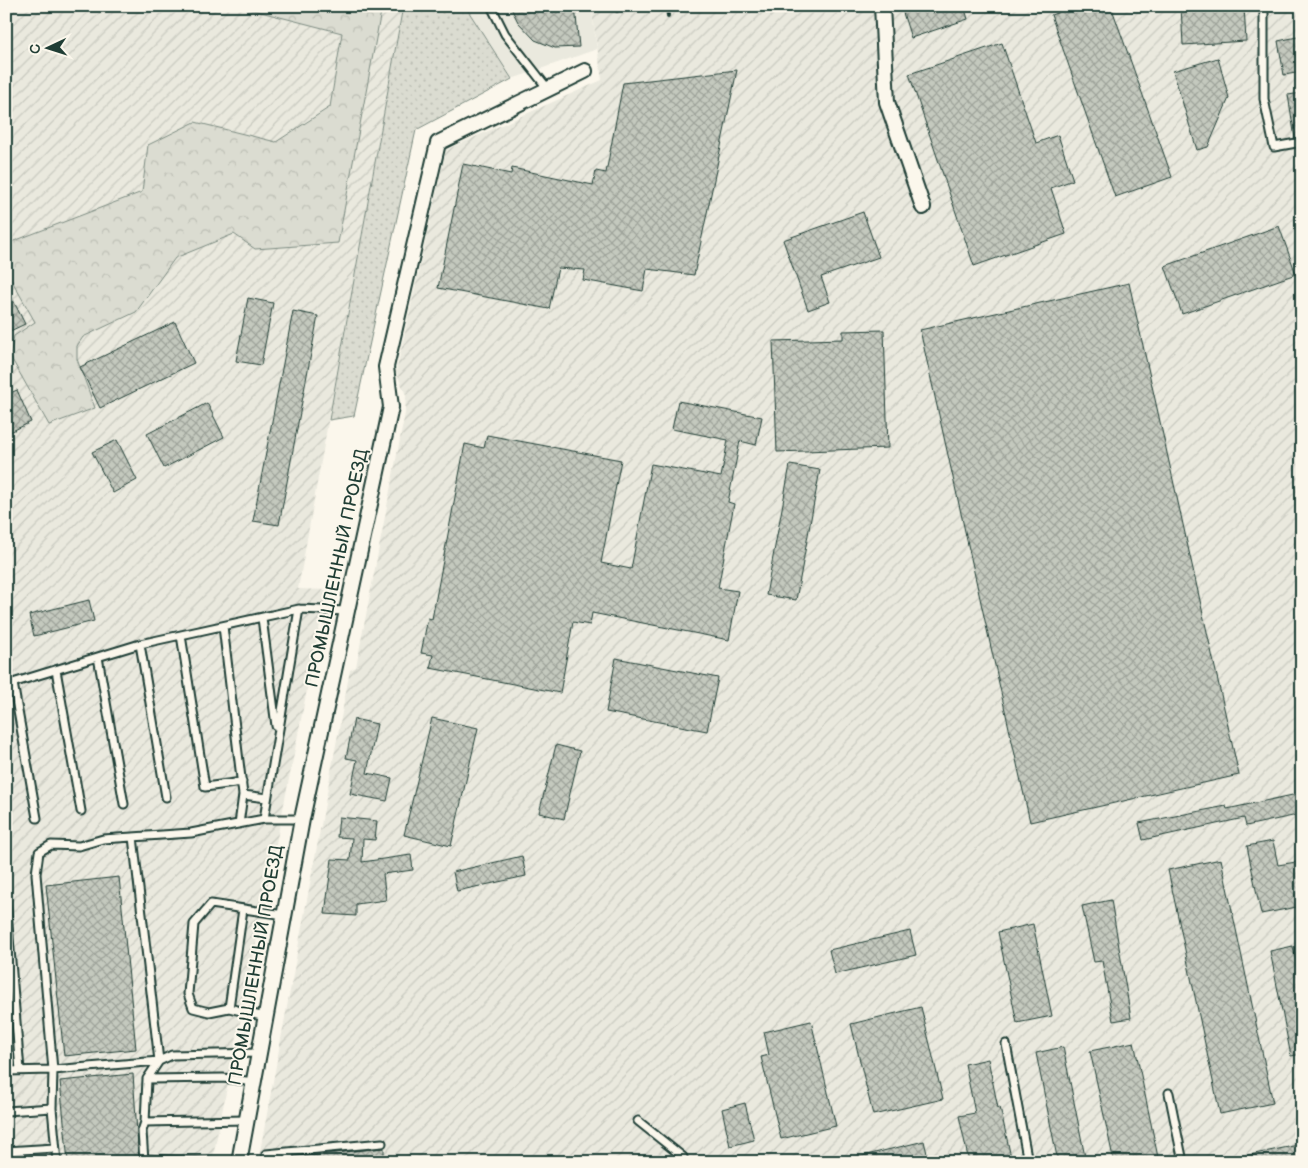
<svg xmlns="http://www.w3.org/2000/svg" width="1308" height="1168" font-family="'Balsamiq Sans',sans-serif">
  <style>
    .built { fill: #eae9de }
    .industrial { fill: url(#industrial-furrows) }
    .grass { fill: url(#grass-dots); stroke: #7d8c82 }
    .forest { fill: url(#forest-crowns); stroke: #7d8c82 }
    .building { fill: url(#building-cross-hatch); stroke: #1f3d34 }
    .lines { fill: none; stroke-linecap: round; stroke-linejoin: round }
    .lane-casing { stroke: #1f3d34; stroke-width: 11 }
    .street-casing { stroke: #1f3d34; stroke-width: 18 }
    .lane { stroke: #fbf7ec; stroke-width: 7 }
    .street { stroke: #fbf7ec; stroke-width: 14 }
    .rail { stroke: #1f3d34; stroke-width: 4 }
    .labels { text-anchor: middle; dominant-baseline: central; stroke-width: 4; stroke-linejoin: round; paint-order: stroke }
    .street-label { font-size: 18px; fill: #1f3d34; stroke: #fbf7ec }
  </style>
  <defs>
    <pattern id="industrial-furrows" width="10" height="10" patternUnits="userSpaceOnUse" patternTransform="scale(1.25)"><rect width="10" height="10" fill="#eae9de"/><path d="M-1 1l2-2M0 10L10 0M9 11l2-2" fill="none" stroke="#c8c9bf"/></pattern>
    <pattern id="grass-dots" width="8" height="8" patternUnits="userSpaceOnUse" patternTransform="scale(1.25)"><rect width="8" height="8" fill="#dbdcd1"/><path d="M2 2h.1M6 6h.1" fill="none" stroke="#bcbeb4" stroke-width="1.8" stroke-linecap="round"/></pattern>
    <pattern id="forest-crowns" width="20" height="18" patternUnits="userSpaceOnUse" patternTransform="scale(1.25)"><rect width="20" height="18" fill="#dbdcd1"/><path d="M2 6a3 3 0 1 1 6 0M12 15a3 3 0 1 1 6 0" fill="none" stroke="#bcbeb4"/></pattern>
    <pattern id="building-cross-hatch" width="8" height="8" patternUnits="userSpaceOnUse" patternTransform="scale(1.25)"><rect width="8" height="8" fill="#c4c9be"/><path d="M0 0l8 8M0 8l8-8" fill="none" stroke="#9fa49b"/></pattern>
  </defs>
  <rect width="100%" height="100%" fill="#fbf7ec"/>
  <filter id="ink" filterUnits="userSpaceOnUse"><feTurbulence type="fractalNoise" baseFrequency=".02" numOctaves="2"/><feDisplacementMap in="SourceGraphic" scale="10" xChannelSelector="R" yChannelSelector="G"/><feConvolveMatrix kernelMatrix="1 2 1 2 8 2 1 2 1" color-interpolation-filters="sRGB"/></filter>
  <g filter="url(#ink)">
    <path class="built" d="M465,6H591L597,49L512,79Z"/>
    <path class="industrial" d="M6,6H403L298,589L327,590L212,1162H6Z
      M591,6H1302V1162H258L350,670L356,667L405,413L406,395L396,372L446,150L602,80Z"/>
    <path class="grass" d="M403,6H465L512,79L416,130L354,416L329,420Z"/>
    <path class="forest" d="M249,6H382L338,243L255,249L234,234L175,258L136,312L83,337L77,346V359L95,408L49,425L10,356L14,336L35,322L6,270V244L142,192L148,145L195,122L276,142L330,107L342,33L249,9Z"/>
    <path class="building" d="M510,6H575L579,47L555,48L535,40L518,22Z
      M925,6H964L968,19L911,38L903,13Z
      M1075,6H1111L1172,177L1115,197L1051,15Z
      M1181,6H1244L1246,41L1183,45Z
      M1302,36V72L1284,75L1278,41Z
      M1002,43L1036,143L1058,135L1073,180L1051,188L1066,234L974,266L909,74Z
      M1218,58L1229,98L1208,147L1197,150L1173,71Z
      M737,70L694,275L647,269L643,291L583,280L585,270L558,268L549,309L438,288L463,164L511,174L512,168L593,185L596,171L606,173L623,83Z
      M1302,93V137L1295,138L1288,95Z
      M863,212L879,257L821,277L830,302L808,310L783,240Z
      M1279,226L1296,274L1182,314L1165,266Z
      M1129,283L1239,775L1030,822L920,330Z
      M6,286L25,324L6,333Z
      M248,298L273,303L261,365L236,361Z
      M293,311L318,316L279,525L253,521Z
      M175,322L194,363L100,408L80,367Z
      M884,330L888,448L777,452L773,341L843,339V331Z
      M17,390L31,422L6,434V395Z
      M678,401L762,417L756,445L740,441L728,502L734,504L718,588L738,591L729,640L592,613L590,625L573,622L560,693L430,668L433,655L421,653L428,618L432,619L465,444L484,448L487,435L621,460L601,563L631,569L651,464L721,477L728,440L672,429Z
      M207,403L224,437L164,468L147,434Z
      M117,440L137,480L113,493L92,452Z
      M790,465L820,470L796,600L766,595Z
      M89,600L94,621L34,636L29,615Z
      M616,658L718,678L707,731L606,712Z
      M432,718L478,728L451,846L404,835Z
      M354,719L377,724L367,773L392,778L387,801L350,794L357,760L346,758Z
      M556,745L580,751L564,819L539,813Z
      M1302,793V814L1246,826L1244,818L1143,840L1139,823L1226,806L1227,809Z
      M339,817L377,821L375,840L363,839L362,862L411,855L413,870L383,874L386,900L356,904V916L325,914L332,859L350,860L352,838L337,837Z
      M1273,841L1278,865L1302,861V906L1261,914L1247,846Z
      M522,856L526,876L457,891L453,872Z
      M1221,859L1273,1103L1220,1114L1168,870Z
      M119,877L136,1049L64,1056L46,885Z
      M1111,900L1131,1018L1113,1021L1102,961L1094,962L1082,906Z
      M1033,924L1052,1016L1017,1023L998,932Z
      M910,931L916,955L835,974L829,950Z
      M1293,946L1302,992V1054L1291,1056L1270,951Z
      M921,1007L943,1099L873,1115L851,1024Z
      M811,1021L836,1126L781,1139L761,1057L769,1055L764,1032Z
      M1134,1042L1159,1162H1114L1090,1051Z
      M1063,1047L1086,1162H1058L1036,1053Z
      M988,1059L998,1108L1000,1107L1012,1162H969L959,1116L975,1113L965,1064Z
      M133,1074L139,1162H68L60,1081Z
      M745,1103L754,1140L730,1146L722,1109Z
      M924,1141L929,1162H854V1158Z
      M1298,1145L1301,1162H1241L1240,1157Z
      M384,1148V1160L305,1162V1156Z"/>
    <g class="lines">
      <defs>
        <path id="lane" d="M491,6L505,34L548,89
          M1264,6V99L1274,147L1302,142
          M262,618L276,726
          M223,626L243,795L239,824
          M181,635L205,787L242,782
          M140,644L166,797
          M98,657L124,804
          M56,670L81,811
          M13,683L37,818
          M6,685L140,644L299,609L346,611
          M243,795L267,798
          M264,819L299,609
          M133,837L159,1061L147,1079L145,1122L246,1120
          M6,901L20,1070
          M229,1008L243,909
          M265,1017L229,1008L209,1012L193,1008L188,994L194,924L211,904L284,915
          M1006,1044L1028,1162
          M6,1071L53,1070L159,1061L172,1055L259,1053
          M147,1079L223,1078L254,1082
          M1169,1093L1183,1162
          M6,1111L52,1108
          M638,1121L683,1157L684,1162
          M6,1151L55,1148
          M289,1152L290,1162
          M266,1154L382,1143
          M144,1159L207,1162
          M144,1161L142,1131L145,1122
          M57,1162L52,1108L53,1070L36,874L39,852L51,845L79,846L103,839L191,833L264,819H302"/>
        <path id="street" d="M882,6L887,102L923,207
          M239,1162L302,819L391,407L386,367L438,143L585,71"/>
      </defs>
      <use href="#lane" class="lane-casing"/>
      <use href="#street" class="street-casing"/>
      <use href="#lane" class="lane"/>
      <use href="#street" class="street"/>
      <path class="rail" d="M617,6V11
        M667,6L668,16"/>
    </g>
  </g>
  <g class="labels">
    <g class="street-label">
      <text transform="translate(337 568) rotate(-78)">ПРОМЫШЛЕННЫЙ ПРОЕЗД</text>
      <text transform="translate(256 965) rotate(-80)">ПРОМЫШЛЕННЫЙ ПРОЕЗД</text>
    </g>
  </g>
  <rect width="1308" height="1168" fill="none" stroke="#fbf7ec" stroke-width="25"/>
  <rect x="12" y="12" width="1283" height="1143" fill="none" stroke="#1f3d34" stroke-width="2" filter="url(#ink)"/>
  <g transform="translate(48 48) rotate(266)" stroke="#fbf7ec" stroke-width="4" paint-order="stroke">
  <path d="M0-4L9 19L0 12L-9 19Z" fill="#1f3d34"/>
  <text y="-8" font-size="14" font-weight="bold" text-anchor="middle" fill="#1f3d34">С</text>
  </g>
</svg>
